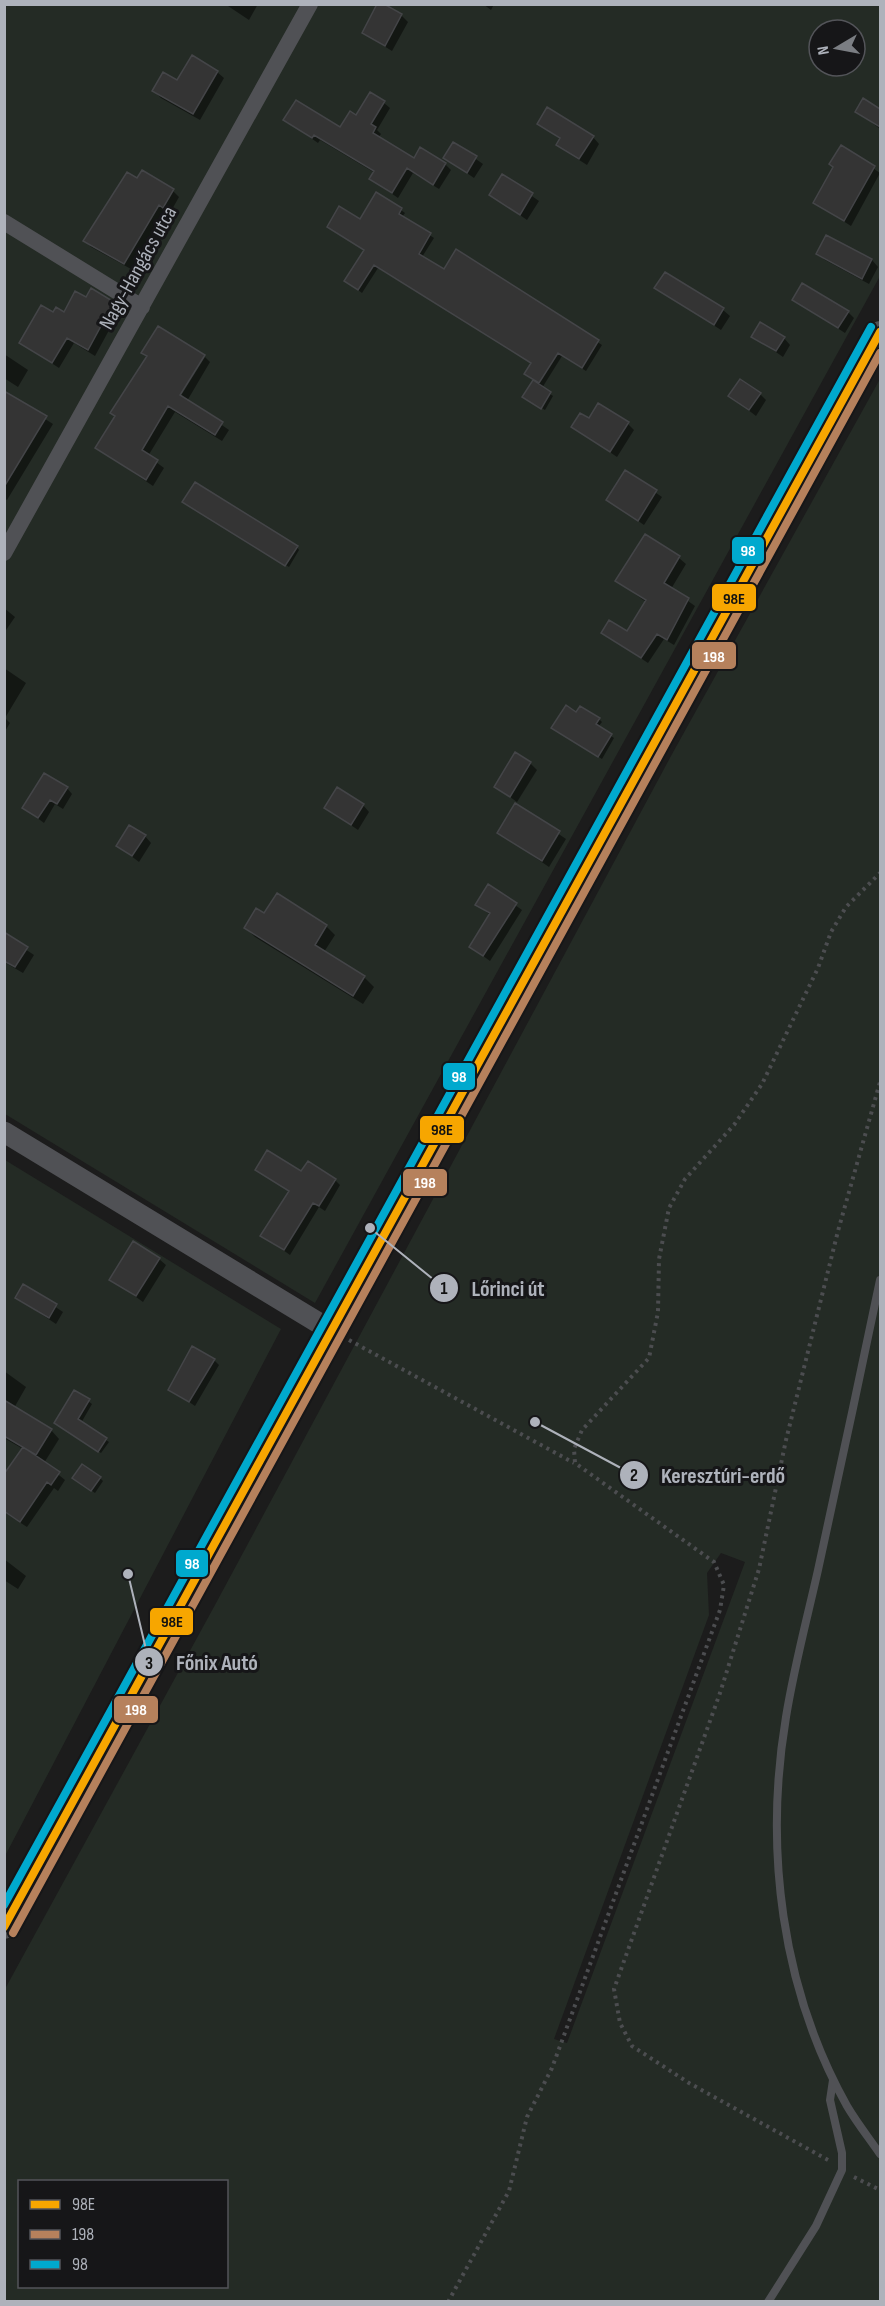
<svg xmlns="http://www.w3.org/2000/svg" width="885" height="2306" font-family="'Sofia Sans Condensed',sans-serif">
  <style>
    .green { fill: #242b25; fill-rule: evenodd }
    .shadow { fill: #0007 }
    .building { fill: #343434; stroke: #444548; stroke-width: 1.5 }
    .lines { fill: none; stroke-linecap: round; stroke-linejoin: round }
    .path { stroke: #4c4d50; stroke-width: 4; stroke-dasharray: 3 4.5; stroke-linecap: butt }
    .service { stroke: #505155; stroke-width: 8 }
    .minor { stroke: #505155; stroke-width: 16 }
    .tertiary { stroke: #505155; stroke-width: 21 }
    .secondary { stroke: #4f4f52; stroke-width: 22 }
    .bus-1-casing { stroke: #161618; stroke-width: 12 }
    .bus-2-casing { stroke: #161618; stroke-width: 12 }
    .bus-3-casing { stroke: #161618; stroke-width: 12 }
    .bus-1 { stroke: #f7a600; stroke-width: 8 }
    .bus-2 { stroke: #b6815c; stroke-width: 8 }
    .bus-3 { stroke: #00a9ce; stroke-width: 8 }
    .labels { text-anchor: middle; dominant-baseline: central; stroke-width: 6; stroke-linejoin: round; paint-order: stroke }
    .street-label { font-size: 21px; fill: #aeb2bb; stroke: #161618 }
    .leader { fill: none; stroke: #aeb2bb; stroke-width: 2 }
    .callout-dot { fill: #aeb2bb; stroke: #161618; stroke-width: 2 }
    .mark-label { font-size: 18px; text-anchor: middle; font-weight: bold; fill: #111 }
    .callout-label { font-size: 22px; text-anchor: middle; font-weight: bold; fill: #aeb2bb; stroke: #161618; stroke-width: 6; stroke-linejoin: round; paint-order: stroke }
    .line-badge { stroke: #161618; stroke-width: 2 }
    .badge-label { font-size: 16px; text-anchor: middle; font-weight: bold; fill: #fff }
    .pale-badge-label { font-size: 16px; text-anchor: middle; font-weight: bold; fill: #111 }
  </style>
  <rect width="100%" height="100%" fill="#1c1c1c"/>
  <path class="green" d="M4,5H880V276L315,1303L5,1114ZM819,30H855V66H819Z
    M880,379V2301L5,2302V1989L215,1605L671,756ZM721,1553L745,1562L567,2043L554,2039L709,1615L707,1573ZM20,2182H226V2286H20Z
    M5,1160L281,1329L5,1856Z"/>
  <path class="shadow" d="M225,4H258L249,20Z
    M483,4H494L491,10Z
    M401,15L408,22L392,51L363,33Z
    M217,72L224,78L200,120L161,98L154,91Z
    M863,100L880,111V129L857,111Z
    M384,103L390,108L377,130L381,134L378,138L414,160L421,149L445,164L451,170L439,189L413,173L398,198L371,179L375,173L320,140L318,143L285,120L340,129Z
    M539,123L593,137L599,144L587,165L565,151L558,145L561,140Z
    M454,144L483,164L474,178L445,158Z
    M842,147L880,173L851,226L815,203L834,167Z
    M503,176L539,201L527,220L491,195Z
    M137,180L173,191L179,197L170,213L166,211L131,269L91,247L85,240Z
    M376,194L401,210L405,213L402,217L434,238L422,257L444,271L457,251L602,345L586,371L562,356L542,388L553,396L545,410L524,397L534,380L526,374L532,363L378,268L362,293L346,281L365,251L329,227L360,221Z
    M827,237L872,260L878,267L869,284L825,260L818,254Z
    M656,288L723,310L730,316L721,330Z
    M87,299L113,303L120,310L95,356L74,343L59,368L21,343Z
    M794,300L848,312L854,318L845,333Z
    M158,328L177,402L205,357L210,362L187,401L229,430L222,441L175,412L148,456L164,468L153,486L97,448L116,417L112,413L148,357L143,352Z
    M753,336L784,338L790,345L783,357Z
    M4,354L28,370L18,387L4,378Z
    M4,393L53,424L7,500L4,498Z
    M760,394L766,400L756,416L730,396Z
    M589,420L628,424L634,430L617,457L573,427Z
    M625,472L662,497L644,525L608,500Z
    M187,505L297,547L299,550L289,567Z
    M679,558L686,564L671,589L695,606L674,645L664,639L648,663L603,633H627L646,602L617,581Z
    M4,608L15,617L4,633Z
    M4,668L26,683L5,718L10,723L4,733Z
    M577,714L599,719L602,722L598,727L614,738L602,759L556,730Z
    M530,763L537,770L517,802L496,787Z
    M67,788L72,794L63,809L55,804L44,823L24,808Z
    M363,805L369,812L358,830L326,808Z
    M516,805L566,839L549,867L499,833Z
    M145,836L151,843L139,862L118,846Z
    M488,886L522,910L490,961L471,947L490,915L477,904Z
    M265,916L326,926L335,935L324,952L364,977L374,987L363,1004L255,937L246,928Z
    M4,935L34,955L23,973L4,962Z
    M257,1170L302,1173L335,1180L340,1185L325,1211L319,1207L290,1255L262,1235L290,1192Z
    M159,1259L166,1265L143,1302L111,1279Z
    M24,1286L63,1312L56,1324L17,1298Z
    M214,1360L219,1365L195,1406L170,1389Z
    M4,1371L26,1387L14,1408L51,1430L59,1439L44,1463L65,1480L58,1491L54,1488L27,1527L4,1512V1477L23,1449L4,1438Z
    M75,1392L92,1404L81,1423L109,1442L101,1453L59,1425Z
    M100,1478L103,1481L95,1493L77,1480Z
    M4,1559L26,1576L18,1589L4,1580Z"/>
  <path class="building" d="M377,4H384L402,14L385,46L362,33Z
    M192,55L218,71L193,114L152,91L163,72L177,80Z
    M370,92L385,101L371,124L376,127L373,133L414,158L420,147L446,163L433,185L407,168L392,193L369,179L374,171L314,135L312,138L283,120L296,100L340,127L350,111L356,115Z
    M863,98L880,109V127L855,112Z
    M547,107L594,136L579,159L556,145L560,138L537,124Z
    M453,142L477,156L467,173L443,158Z
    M841,145L875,166L844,221L813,203L833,167L829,164Z
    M142,170L174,189L163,208L159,205L124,264L83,241L127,172L137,178Z
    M502,174L533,193L520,215L489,195Z
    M376,192L402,208L399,214L431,233L419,254L444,269L456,249L599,340L582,368L558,353L539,383L524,374L531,363L374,265L358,290L344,281L364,250L327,227L339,206L360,219Z
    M826,235L872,259L862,279L816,254Z
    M665,272L724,308L714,325L654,288Z
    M802,283L849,311L838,328L792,300Z
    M91,288L114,302L88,350L67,338L52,363L19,343L41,305L53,312L56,307L64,312L75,291L86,297Z
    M760,322L785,337L776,351L751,337Z
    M158,326L205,355L180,395L223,422L215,435L168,406L142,450L158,460L146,480L95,448L115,416L110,413L147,356L141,353Z
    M740,379L761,393L749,410L728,396Z
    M533,380L551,392L541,409L522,397Z
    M4,391L47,416L4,487Z
    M598,403L629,422L610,452L571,427L580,413L589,418Z
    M625,470L657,490L638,521L606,500Z
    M195,482L298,546L285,566L182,502Z
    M645,534L680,556L664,583L689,598L667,640L657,634L641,658L601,633L609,620L627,631L646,600L615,581Z
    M566,705L576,712L580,706L600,718L596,724L612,734L598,757L551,728Z
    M515,752L531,762L510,797L494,787Z
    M44,773L68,787L57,804L50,800L38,818L22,808Z
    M337,787L364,804L351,825L324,808Z
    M515,803L560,831L542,861L497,833Z
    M129,825L146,835L132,856L116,846Z
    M488,884L517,903L483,956L469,947L490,913L475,905Z
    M277,893L327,925L315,945L365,976L353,996L244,928L256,908L264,913Z
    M4,932L28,947L15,967L4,961Z
    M267,1150L301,1171L308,1161L336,1179L319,1206L313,1203L284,1250L260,1236L289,1191L255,1170Z
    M133,1241L160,1258L136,1296L109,1280Z
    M23,1284L57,1304L49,1318L15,1298Z
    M192,1346L215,1359L189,1402L168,1390Z
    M74,1390L90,1399L78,1419L107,1438L98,1452L54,1423Z
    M4,1400L52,1429L36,1455L4,1436Z
    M23,1447L60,1472L51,1485L47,1482L20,1522L4,1511V1474Z
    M82,1464L101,1477L91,1491L72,1478Z"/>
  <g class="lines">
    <path class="path" d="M349,1340L574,1463
      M828,2160L689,2083L632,2046L620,2023L614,1989L720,1693L759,1569L786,1440L838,1231L880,1082
      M854,2177L880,2190
      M448,2302L509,2191L527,2117L552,2068L720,1610L724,1585L714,1562L575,1463L574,1449L582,1430L649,1358L658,1312L659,1259L669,1208L685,1179L734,1125L762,1084L818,968L831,932L846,907L880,873"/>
    <path class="service" d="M880,1280C860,1377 839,1473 818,1570C807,1619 794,1667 786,1717C764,1848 781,1988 847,2106C857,2123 869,2138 880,2154
      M768,2302L816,2226L842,2170V2153L830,2100L833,2080"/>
    <path class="minor" d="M4,222L142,307
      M4,553L310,4"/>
    <path class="tertiary" d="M4,1132L332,1331"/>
    <path class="secondary" d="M4,1928L880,332"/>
    <defs>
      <path id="bus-1" d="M4,1927L880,332"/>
      <path id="bus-2" d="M13,1933L880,353"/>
      <path id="bus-3" d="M4,1905L871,327"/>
    </defs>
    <use href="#bus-1" class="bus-1-casing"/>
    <use href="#bus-2" class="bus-2-casing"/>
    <use href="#bus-3" class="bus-3-casing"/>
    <use href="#bus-1" class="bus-1"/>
    <use href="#bus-2" class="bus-2"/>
    <use href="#bus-3" class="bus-3"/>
  </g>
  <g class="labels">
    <g class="street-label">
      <text transform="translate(138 268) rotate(-61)">Nagy-Hangács utca</text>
    </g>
  </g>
  <path class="leader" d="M370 1228L444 1288M535 1422L634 1475M128 1574L149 1662"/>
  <g class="callout-dot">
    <circle cx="370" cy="1228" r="6"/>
    <circle cx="535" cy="1422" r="6"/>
    <circle cx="128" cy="1574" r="6"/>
    <circle cx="444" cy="1288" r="15"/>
    <circle cx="634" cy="1475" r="15"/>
    <circle cx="149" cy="1662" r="15"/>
  </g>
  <g class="mark-label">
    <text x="444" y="1294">1</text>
    <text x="634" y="1481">2</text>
    <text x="149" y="1669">3</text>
  </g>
  <g class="callout-label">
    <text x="508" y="1296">Lőrinci út</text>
    <text x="723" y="1483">Keresztúri-erdő</text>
    <text x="217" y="1670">Főnix Autó</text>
  </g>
  <g class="line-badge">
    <rect x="731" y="536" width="34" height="29" rx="6" fill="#00a9ce"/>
    <rect x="711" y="583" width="46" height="29" rx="6" fill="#f7a600"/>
    <rect x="691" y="641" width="46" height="29" rx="6" fill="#b6815c"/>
    <rect x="442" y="1062" width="34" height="29" rx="6" fill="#00a9ce"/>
    <rect x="419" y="1115" width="46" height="29" rx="6" fill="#f7a600"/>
    <rect x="402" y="1168" width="46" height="29" rx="6" fill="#b6815c"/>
    <rect x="175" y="1549" width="34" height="29" rx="6" fill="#00a9ce"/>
    <rect x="149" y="1607" width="45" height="29" rx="6" fill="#f7a600"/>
    <rect x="113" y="1695" width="46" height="29" rx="6" fill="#b6815c"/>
  </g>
  <g class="badge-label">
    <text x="748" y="556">98</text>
    <text x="714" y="662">198</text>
    <text x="459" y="1082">98</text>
    <text x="425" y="1188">198</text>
    <text x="192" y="1569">98</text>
    <text x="136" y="1715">198</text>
  </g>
  <g class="pale-badge-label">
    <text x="734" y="604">98E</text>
    <text x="442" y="1135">98E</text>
    <text x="172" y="1627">98E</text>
  </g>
  <rect width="885" height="2306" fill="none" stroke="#aeb2bb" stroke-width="12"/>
  <rect x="18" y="2180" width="210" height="108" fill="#161618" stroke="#535459" stroke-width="1.5"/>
  <rect x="30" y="2200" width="30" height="9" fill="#f7a600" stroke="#535459" stroke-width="1.5"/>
  <text x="72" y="2210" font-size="18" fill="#aeb2bb">98E</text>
  <rect x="30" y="2230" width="30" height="9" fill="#b6815c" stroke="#535459" stroke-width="1.5"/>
  <text x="72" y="2240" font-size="18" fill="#aeb2bb">198</text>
  <rect x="30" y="2260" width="30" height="9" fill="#00a9ce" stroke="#535459" stroke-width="1.5"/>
  <text x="72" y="2270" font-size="18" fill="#aeb2bb">98</text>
  <g transform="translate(837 48) rotate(260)"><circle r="28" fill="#161618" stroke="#535459" stroke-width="1.5"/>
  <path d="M0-4.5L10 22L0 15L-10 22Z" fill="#7b7e83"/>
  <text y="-9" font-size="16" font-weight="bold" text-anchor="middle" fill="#aeb2bb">N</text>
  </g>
</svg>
